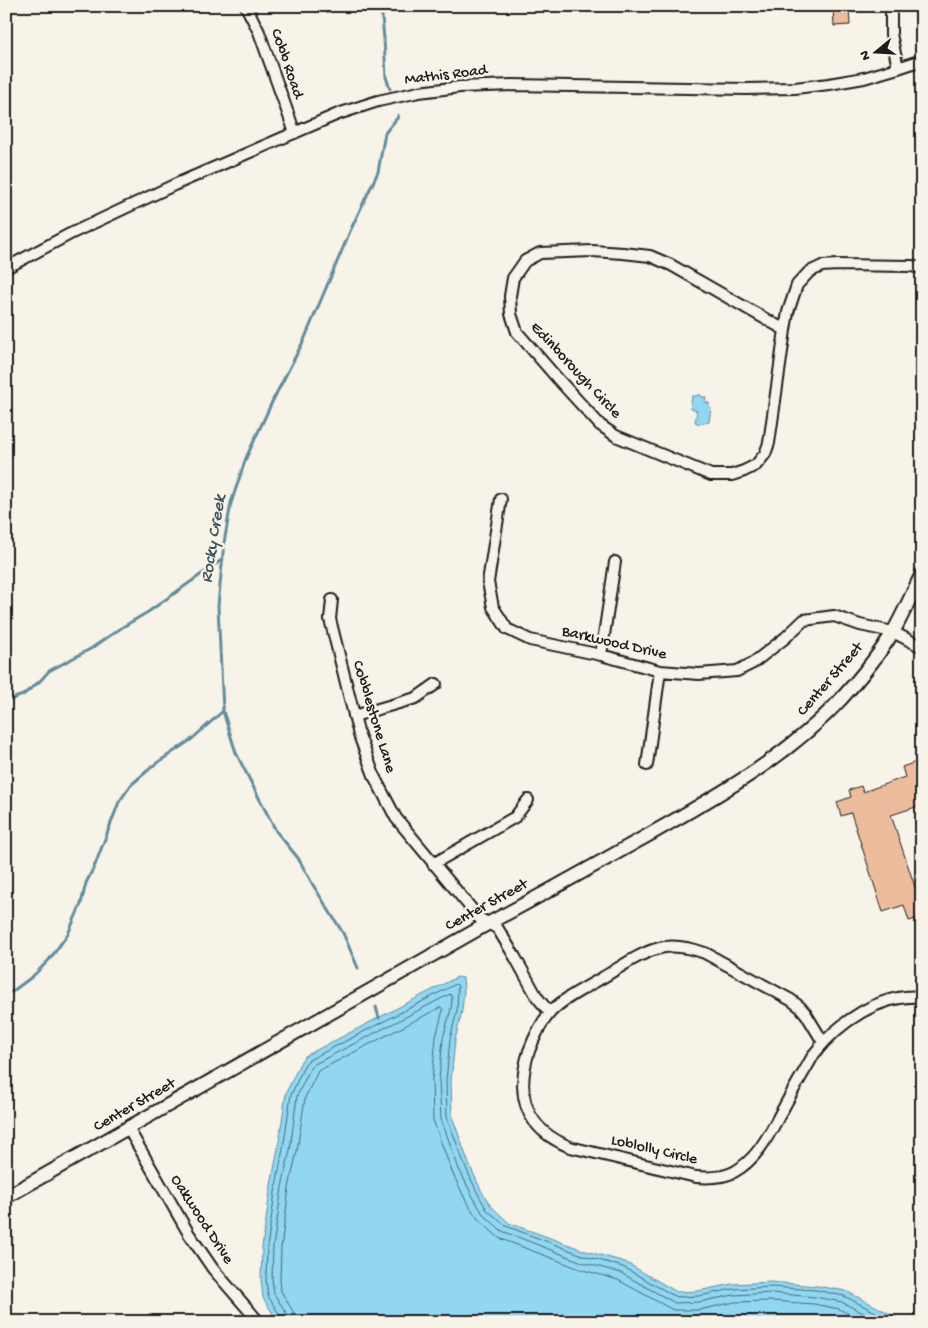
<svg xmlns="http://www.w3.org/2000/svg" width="928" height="1328" font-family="'Gochi Hand',sans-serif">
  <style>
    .water { fill: #91d7f2; stroke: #628c9c }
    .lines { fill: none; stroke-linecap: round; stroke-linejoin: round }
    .shore { stroke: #4b6772; stroke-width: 1 }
    .stream { stroke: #628c9c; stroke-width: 3 }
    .building { fill: #edbc9d; stroke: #1c1c1c }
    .minor-casing { stroke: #1c1c1c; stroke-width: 14 }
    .tertiary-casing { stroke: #1c1c1c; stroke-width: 16 }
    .minor { stroke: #f7f3e8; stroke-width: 10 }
    .tertiary { stroke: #f7f3e8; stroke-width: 12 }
    .labels { text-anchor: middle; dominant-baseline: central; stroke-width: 5; stroke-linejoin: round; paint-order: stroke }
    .street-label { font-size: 16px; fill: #1c1c1c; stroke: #f7f3e8 }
    .water-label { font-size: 18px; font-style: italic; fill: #3f545c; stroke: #f7f3e8 }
  </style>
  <rect width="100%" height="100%" fill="#f7f3e8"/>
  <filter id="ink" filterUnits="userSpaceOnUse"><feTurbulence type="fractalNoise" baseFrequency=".02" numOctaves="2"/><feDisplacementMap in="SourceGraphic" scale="10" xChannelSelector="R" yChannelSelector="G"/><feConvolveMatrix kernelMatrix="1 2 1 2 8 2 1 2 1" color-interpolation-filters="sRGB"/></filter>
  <g filter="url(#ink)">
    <path class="water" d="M697,395H701L702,397H706L705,402L709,403V407L711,408L709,422L699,424L695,422L697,411L690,408L692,396H697Z
      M457,977L463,978L464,991L462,1011L455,1040L451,1081L452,1116L469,1164L481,1190L491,1206L509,1223L586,1251L625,1262L677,1292L698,1291L732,1284L771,1282L817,1286L846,1291L906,1322H278L263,1298L261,1280L262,1247L271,1185L278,1148L286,1093L301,1061L305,1056Z"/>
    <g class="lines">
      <path class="shore" d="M282,1322L281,1317L268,1296L266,1280L267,1247L276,1186L283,1149L291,1095L305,1064L309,1060L456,984L458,986L457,1011L450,1039L446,1081L447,1117L465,1166L477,1192L487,1210L506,1226L585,1256L623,1267L676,1297L699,1296L733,1289L771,1287L816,1290L844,1296L895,1322
        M288,1322L287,1314L274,1294L272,1279L273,1247L282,1187L290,1150L297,1096L311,1067L313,1065L450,994L452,997L451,1009L443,1038L439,1080L441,1119L459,1169L472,1195L483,1214L502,1231L582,1262L621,1273L675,1303L699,1302L734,1295L771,1293L815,1297L842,1302L880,1322
        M296,1322L294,1313L281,1291L280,1279L281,1248L289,1188L297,1151L305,1098L318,1071L441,1007L443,1010L436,1037L432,1079L433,1120L452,1172L465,1199L477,1218L499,1238L580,1269L618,1280L673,1310H699L735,1302L771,1301L814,1304L839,1309L864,1322"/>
      <path class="stream" d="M381,6L384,39L386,77L390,89
        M6,701L23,695L40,681L49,671L92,648L121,628L148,612L223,559
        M358,968L343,933L313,885L298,858L276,831L236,753L223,711L218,606L224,543L231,503L246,458L273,400L304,340L351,229L378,172L385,133L398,117V115
        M6,994L13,991L33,976L49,960L68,934L81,904L86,883L95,865L119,802L131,785L154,765L192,739L223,711
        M376,1007L379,1018"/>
    </g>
    <path class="building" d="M833,6H849L850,25L834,26Z
      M922,760V805L891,815L918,896L922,894V917L909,921L904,905L883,912L851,813L841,816L837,802L851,797L849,790L861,786L863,792L905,777L902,767Z"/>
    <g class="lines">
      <defs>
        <path id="minor" d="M246,6L259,32L295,133
          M891,6V34L898,68
          M592,251L623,253L650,256L671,265L785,330L769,443L765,454L756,465L744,471L732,475H711L616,436L600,425L557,378L517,332L511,314L510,296L513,278L525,261L540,253Z
          M6,268L70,234L174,185L338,114L378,101L419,92L460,87L512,85L746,89L795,88L829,84L864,78L898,68L922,60
          M785,330L788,312L797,285L809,272L822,266L837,265L911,266L922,268
          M501,499L488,582L493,607L507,629L530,640L601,655L660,671L699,674L737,671L753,663L785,638L804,620L834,616L860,625L893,632L922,647
          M332,600L330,619L359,735L375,778L396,818L480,919L489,923L498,929L515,957L537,997L549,1012
          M601,655L615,562
          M354,716L416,698L436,684
          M647,765L660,671
          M433,864L515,817L528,800
          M823,1042L806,1014L800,1007L791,1000L705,953C691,948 678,945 664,947C642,951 621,967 602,978C587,987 560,1000 549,1014C540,1024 534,1038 529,1051C515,1095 525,1129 570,1147L696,1177C708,1178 722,1178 734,1172C759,1158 770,1132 783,1109C793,1090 804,1072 814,1054C838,1023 880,993 922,997
          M128,1128L189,1234L213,1269L259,1322"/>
        <path id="tertiary" d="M6,1197L489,923C542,895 593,866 645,837C715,797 787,758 842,698C860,678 879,655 893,632C904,613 912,593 922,574"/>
      </defs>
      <use href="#minor" class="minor-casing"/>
      <use href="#tertiary" class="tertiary-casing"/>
      <use href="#minor" class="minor"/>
      <use href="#tertiary" class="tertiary"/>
    </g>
  </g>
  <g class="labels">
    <g class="street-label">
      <text transform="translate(286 64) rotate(71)">Cobb Road</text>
      <text transform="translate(446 76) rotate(-7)">Mathis Road</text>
      <text transform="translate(575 371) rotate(47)">Edinborough Circle</text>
      <text transform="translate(614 644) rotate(13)">Barkwood Drive</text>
      <text transform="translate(831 680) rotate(-49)">Center Street</text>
      <text transform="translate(373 717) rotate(73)">Cobblestone Lane</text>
      <text transform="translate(487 906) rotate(-29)">Center Street</text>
      <text transform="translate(135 1106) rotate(-30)">Center Street</text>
      <text transform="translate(654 1151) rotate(13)">Loblolly Circle</text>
      <text transform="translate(201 1220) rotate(57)">Oakwood Drive</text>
    </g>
    <g class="water-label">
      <text transform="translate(214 539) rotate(-81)">Rocky Creek</text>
    </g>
  </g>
  <rect width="928" height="1328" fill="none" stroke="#f7f3e8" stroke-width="25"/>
  <rect x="12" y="12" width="903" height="1303" fill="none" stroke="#1c1c1c" stroke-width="2" filter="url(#ink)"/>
  <g transform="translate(876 52) rotate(252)" stroke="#f7f3e8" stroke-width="4" paint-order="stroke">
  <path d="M0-4L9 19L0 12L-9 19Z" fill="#1c1c1c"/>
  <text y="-8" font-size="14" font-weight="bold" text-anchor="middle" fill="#1c1c1c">N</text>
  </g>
</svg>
